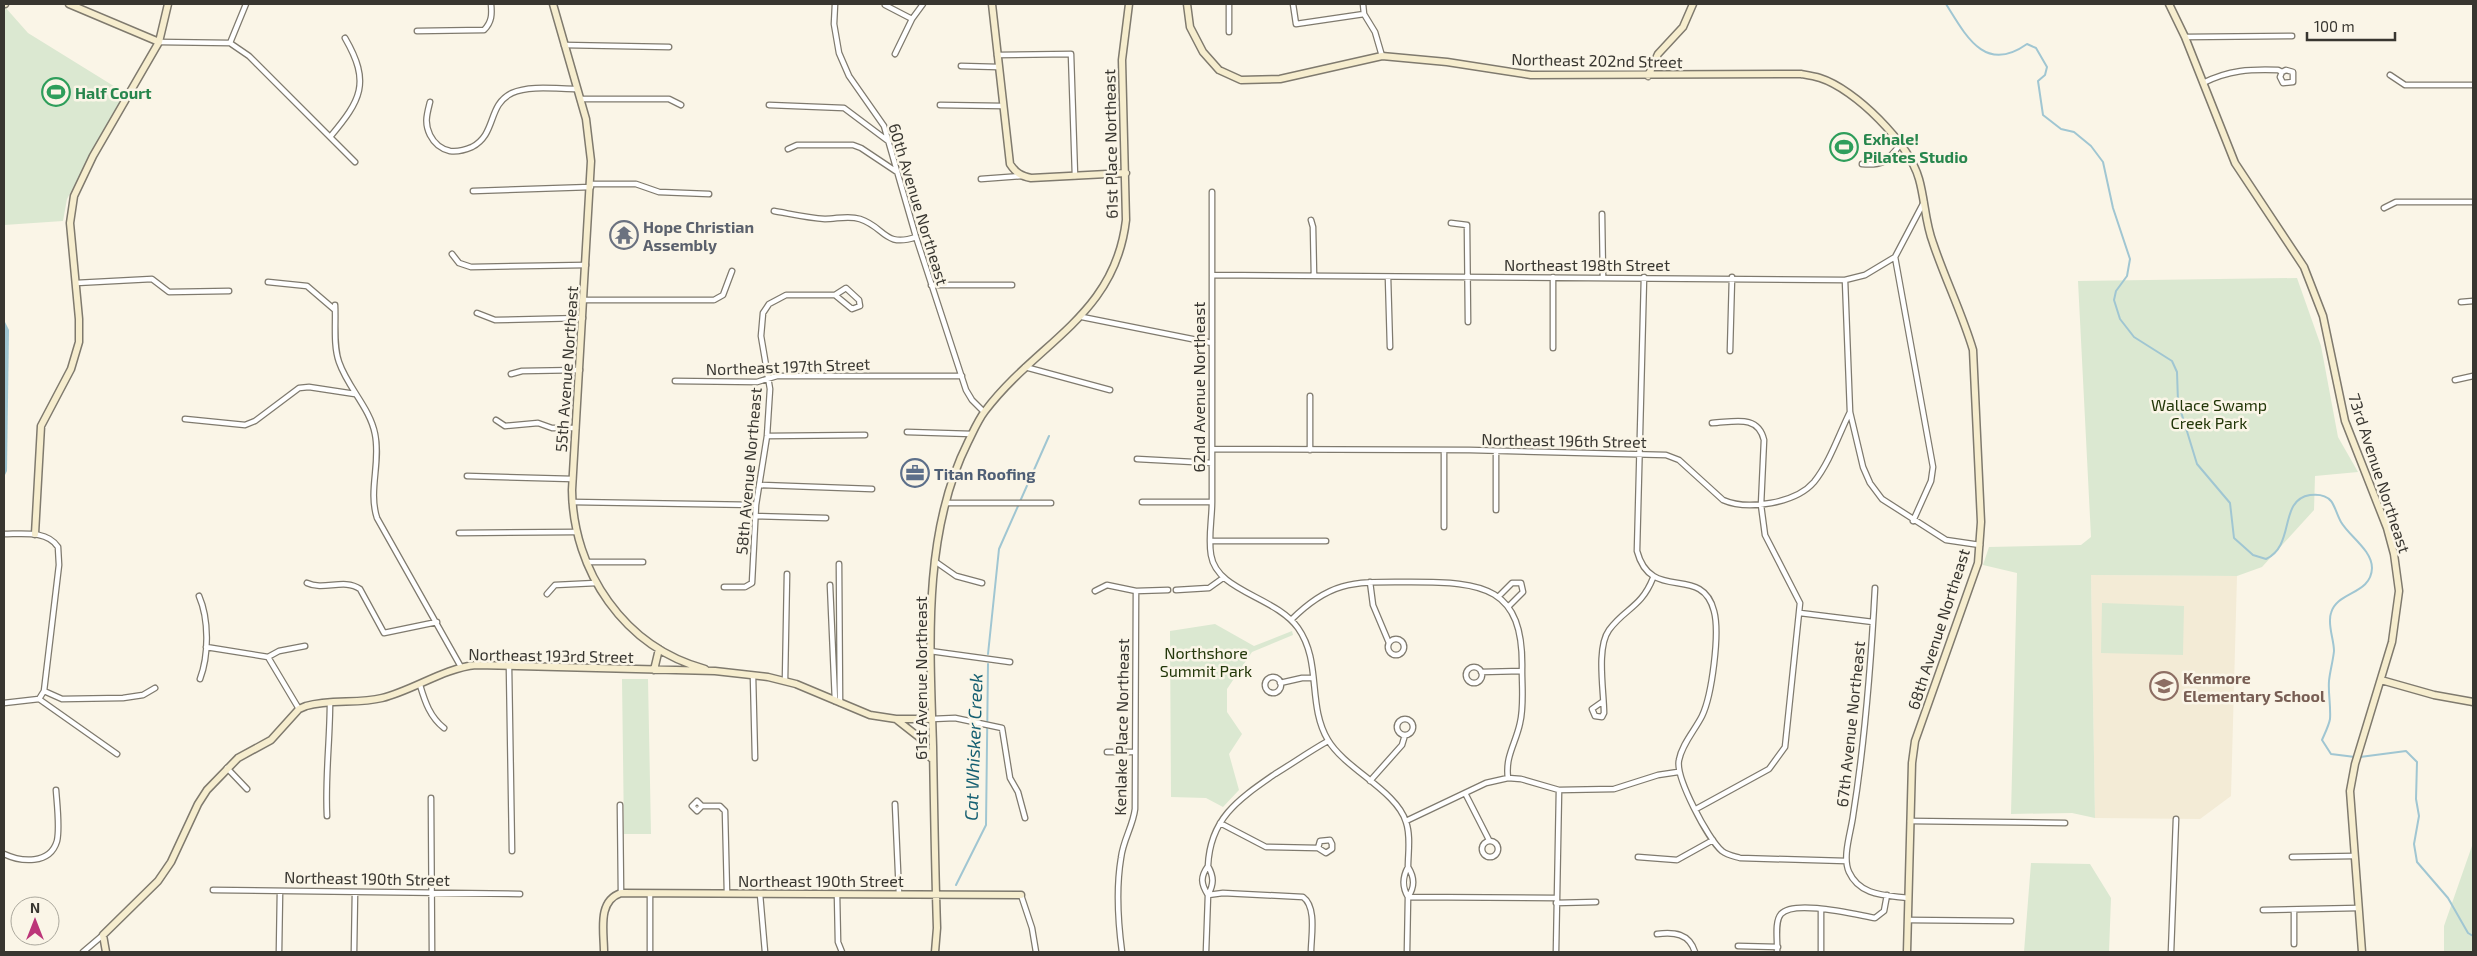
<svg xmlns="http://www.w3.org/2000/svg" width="2477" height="956" font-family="'Exo 2',sans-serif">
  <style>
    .built { fill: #f3ebd6 }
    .green { fill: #dbe8d1 }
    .water { fill: #a0c6d2 }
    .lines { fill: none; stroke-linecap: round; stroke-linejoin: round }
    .stream { stroke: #a0c6d2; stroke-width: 2 }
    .street-casing { stroke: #7f7a6e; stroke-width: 7 }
    .secondary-casing { stroke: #7f7a6e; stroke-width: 9 }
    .street { stroke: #fff; stroke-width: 4.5 }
    .secondary { stroke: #f6edce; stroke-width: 6 }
    .labels { text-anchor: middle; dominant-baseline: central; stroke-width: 5; stroke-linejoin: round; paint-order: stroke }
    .street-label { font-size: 16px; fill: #383630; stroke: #faf5e7 }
    .leisure-label { font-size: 16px; font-weight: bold; fill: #27864d; stroke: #faf5e7; text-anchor: start }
    .worship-label { font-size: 16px; font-weight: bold; fill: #5b616d; stroke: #faf5e7; text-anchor: start }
    .park-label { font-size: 16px; fill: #233709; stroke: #faf5e7 }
    .service-label { font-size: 16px; font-weight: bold; fill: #4e5e75; stroke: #faf5e7; text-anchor: start }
    .education-label { font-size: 16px; font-weight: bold; fill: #785e54; stroke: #faf5e7; text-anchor: start }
    .water-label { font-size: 18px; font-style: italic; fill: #155f71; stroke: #faf5e7 }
  </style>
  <rect width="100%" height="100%" fill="#faf5e7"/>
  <path class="built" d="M2091,575L2237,576L2231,796L2200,819L2095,818Z"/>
  <path class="green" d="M5,7L28,33L125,93L67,199L63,221L4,225Z
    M2297,278L2321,346L2338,437L2358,472L2315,476L2314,510L2262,567L2237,576L2091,575L2095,818L2072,813L2011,814L2017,573L1983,565L1989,547L2081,545L2091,537L2078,281Z
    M2102,603L2184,606L2183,655L2101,653Z
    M1215,624L1254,646L1292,631L1293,635L1252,652L1227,689V712L1242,734L1229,754L1239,790L1223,807L1206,798L1171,797L1170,631Z
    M622,679H648L651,834H624Z
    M2473,843V952H2444V926Z
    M2031,863L2090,864L2111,898L2109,952H2024Z"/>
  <path class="water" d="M4,320L9,330L7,471L4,477Z"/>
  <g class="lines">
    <path class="stream" d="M1946,4C1966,36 1985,74 2027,44L2036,48L2047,67L2045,75L2038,81L2043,115L2061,129L2074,132L2091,146L2103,162L2113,208L2130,259L2127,276L2116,291L2114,300L2120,319L2134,337L2172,361L2177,372L2178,402L2197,464L2230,503L2234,538L2253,555L2266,559C2296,545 2278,500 2310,495C2318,494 2326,495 2331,501C2335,506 2337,515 2341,522C2349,536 2372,550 2372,568C2371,595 2337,591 2331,613C2327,624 2334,639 2334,651C2333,661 2330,671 2329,681C2328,693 2331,706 2330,719C2329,725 2325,733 2322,740L2331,754L2355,757
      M988,654L999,549L1049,436
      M2360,757L2406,751L2417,762L2416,799L2419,816L2414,844L2417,862L2448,898L2468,933L2473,936
      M956,885L986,825L988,664"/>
    <defs>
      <path id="street" d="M835,4L834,24L839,53L849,76L884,126L916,237L966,390L972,400L984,412
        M1293,4L1296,24L1364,14
        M1363,4L1364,14L1375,32L1382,56
        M885,5L912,19L923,4
        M417,31L484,30C492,22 492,14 491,4
        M1229,32V4
        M2185,37L2292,36
        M159,42L230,43L249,56L355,162
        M230,43L246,4
        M564,45L669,47
        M895,54L912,19
        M997,55L1071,54L1075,176
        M961,66L998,67
        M2390,75L2405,85H2473
        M2203,83C2229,70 2250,69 2278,70L2282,72L2280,77L2283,83L2293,82V72L2286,70L2282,72
        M580,99H669L681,105
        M430,102C427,114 424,123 430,135C434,143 441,149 450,151C458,152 465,150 472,147C497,134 487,105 512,93C530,85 557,89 577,89
        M769,105L844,108L888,141
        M940,105L1003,106
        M330,137C361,100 371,83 345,38
        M788,149L797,145H853L861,148L897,172
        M1862,164C1885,166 1887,160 1901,144
        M981,179L1022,176
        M591,184H636L659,192L709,194
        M473,191L591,187
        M1212,192V502C1212,519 1208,538 1211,555C1217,592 1275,596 1298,628C1322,662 1307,705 1328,740C1345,769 1397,791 1406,822C1411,836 1408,853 1408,867
        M2384,208L2396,202H2473
        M774,211C791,214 808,218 825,219C837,219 848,215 860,219C885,227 884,248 916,237
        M1602,214L1603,277
        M1311,220L1313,227L1314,276
        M1451,223L1467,225L1468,322
        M452,254L459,263L471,267L586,265
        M1895,257L1933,467L1931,481L1913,521
        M1212,275L1845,280L1865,275L1895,257L1924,202
        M1388,277L1390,347
        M1644,277L1637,551C1651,604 1702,563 1714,611C1720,633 1712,695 1702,716C1695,730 1682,744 1679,760C1675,777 1708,839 1722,851C1727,855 1733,856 1740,858L1846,861
        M1845,280L1850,412L1863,467L1870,483L1882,499L1946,540L1980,545
        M268,282L307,286L335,310
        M76,283L152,279L169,292L229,291
        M931,285H1012
        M584,300H714L723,295L732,271
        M2461,302L2473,301
        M335,305C336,323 333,345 339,362C348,388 370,408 375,434C381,463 368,490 377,518L461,667
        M477,313L495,320L583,318
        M1082,317L1212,343
        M1553,348V277
        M1730,351L1732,277
        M1025,367L1110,390
        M511,374L522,371L580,370
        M2455,380L2473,376
        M675,381L757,382L777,376H962
        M1310,396V450
        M185,419L245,425L255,421L299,388L309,387L355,394
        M496,420L505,426L538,423L552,428H576
        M907,432L972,434
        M767,436L865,435
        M1212,449L1470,450L1666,455L1679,460L1723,500C1748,511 1796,503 1814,482C1830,462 1839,434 1850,412
        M1444,451V527
        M1496,451V510
        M1137,459L1212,463
        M467,476L573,479
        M760,485L872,489
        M572,502L756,505
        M1142,502H1212
        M946,503H1051
        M756,516L826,518
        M459,533L576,532
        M4,534C22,534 47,530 58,547L59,565L44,691L39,699
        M1210,541H1326
        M587,562H643
        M936,562L956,576L982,583
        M839,564L840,703
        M1370,582L1373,605L1389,643
        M307,583C324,591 344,578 360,589L384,633L437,622
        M830,585L835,701
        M724,587H745L752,583L756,505L767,436L770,389L761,336L763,313L769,304L786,295H835L852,309L860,306L859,300L846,288L835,295
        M1875,588C1871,664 1865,741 1853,816C1851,832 1842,857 1849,872C1860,896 1885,895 1908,898
        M1176,590L1209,588L1223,578
        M1095,591L1107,585L1136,591L1168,590
        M547,594L555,585L596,583
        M199,596C209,619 209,655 200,679
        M1498,597L1512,583H1521L1523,592L1508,607
        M1800,613L1873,622
        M1291,620C1332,579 1356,582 1411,582C1483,582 1524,586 1522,670C1522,688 1524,707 1520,723C1516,743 1505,756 1508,778
        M1388 647a8 8 0 1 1 16 0a8 8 0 1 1-16 0Z
        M206,647L268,657L279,651L305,646
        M930,651L1010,662
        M268,657L299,709
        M509,667L512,851
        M1466 675a8 8 0 1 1 16 0a8 8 0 1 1-16 0Z
        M1481,672L1522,671
        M753,676L755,758
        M1265 685a8 8 0 1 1 16 0a8 8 0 1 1-16 0Z
        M785,681L787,574
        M1280,683L1302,678H1313
        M420,685C425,702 430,717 444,728
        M44,691L62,699L123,698L143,695L155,688
        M39,699L117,754
        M1602,702L1592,709L1595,716L1602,717L1604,713C1604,692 1596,648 1609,630C1625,608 1641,608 1653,578
        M4,703L39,699
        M1397 727a8 8 0 1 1 16 0a8 8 0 1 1-16 0Z
        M932,719L955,718L1002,728L1010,778L1018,792L1025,818
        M1107,752H1134
        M227,768L247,789
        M1370,781L1402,745L1405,735
        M1465,793L1489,840
        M431,798L432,952
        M895,804L899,894
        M620,805L621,893
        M702,806L697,801L692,806L697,811L702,806H720L725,811L727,893
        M1696,809L1769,769L1785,747L1800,603L1765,535L1761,505L1764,440C1758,414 1734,422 1712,423
        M327,816C325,778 330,740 330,702
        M1406,821L1486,783L1508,778L1521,779L1559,790L1614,789L1658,775L1678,772
        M1910,821L2065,823
        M1220,823L1266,847L1318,848L1326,853L1332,849V844L1330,840L1320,841L1318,848
        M1482 849a8 8 0 1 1 16 0a8 8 0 1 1-16 0Z
        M4,854C21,862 50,865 57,841C60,828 57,804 56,790
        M1638,857L1677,860L1713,840
        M2292,857L2354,856
        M1208,866C1210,818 1239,799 1275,774C1293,763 1310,751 1328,741
        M1408,867C1415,878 1415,887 1408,897C1402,887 1402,878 1408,867Z
        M213,890L520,894
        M650,893V952
        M760,894L765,952
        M837,894L838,942L842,952
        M1021,895L1032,928L1036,952
        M1208,895L1223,893L1303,897C1317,907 1311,937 1311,952
        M1556,903L1596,902
        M2263,910L2358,908
        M2294,910V944
        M1908,920L2011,921
        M1657,934C1674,932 1689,933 1695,952
        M1738,946L1778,947
        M83,952L103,935
        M279,952L280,891
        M354,952L355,892
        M1122,952C1118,922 1116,888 1121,858C1123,840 1133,826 1135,809L1136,591
        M1206,952L1208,895C1214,884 1214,877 1208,866C1200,877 1201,884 1208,895
        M1407,952L1408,897L1556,898
        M1556,952L1559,790
        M1777,952C1778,942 1774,922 1781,914C1794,899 1857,915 1875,918L1884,911L1887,895
        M1821,952V909
        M2171,952L2176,819"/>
      <path id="secondary" d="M4,4H5
        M69,4L159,42
        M553,4L586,119L591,161L572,490C573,571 624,647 705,669
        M992,4L1010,164C1016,173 1021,176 1031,178L1126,173
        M1187,4L1190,27L1203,52L1219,70L1241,80L1280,79L1382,56L1447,62L1531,75L1801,74C1807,75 1814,76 1820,78C1855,89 1909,143 1919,179C1925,200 1925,222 1933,243C1945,279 1962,313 1973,350L1981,522L1978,563L1915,741L1912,763L1907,952
        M2169,4L2185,37L2235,163L2304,267L2323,316L2345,421L2387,528L2394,554L2399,591L2392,642L2355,764L2350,791L2362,952
        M1648,76L1658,54L1683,27L1693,4
        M35,534L41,426L71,369L79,342V319L70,223L74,196L93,156L159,42L168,4
        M654,670L659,649
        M2381,680L2434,695L2473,702
        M897,720L920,738L931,758
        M106,952L103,935L158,881L171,862L198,804L207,790L238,758L271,740L299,709L306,706C331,699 358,704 382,698C414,690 444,668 476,665L715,671L768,677L796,684L870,715L896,719H932
        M604,952C604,931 597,901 621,893L1021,895
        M935,952L937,928C935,867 934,807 933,746C930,646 922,534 968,442C973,432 978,420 985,411C1037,342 1115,316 1126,220L1122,60L1129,4"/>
    </defs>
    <use href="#street" class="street-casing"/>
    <use href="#secondary" class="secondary-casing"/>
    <use href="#street" class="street"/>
    <use href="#secondary" class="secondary"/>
  </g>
  <defs>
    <symbol id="stadium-ring" viewBox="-11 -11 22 22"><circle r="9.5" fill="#faf5e7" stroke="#2e9e5b" stroke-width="1.5"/><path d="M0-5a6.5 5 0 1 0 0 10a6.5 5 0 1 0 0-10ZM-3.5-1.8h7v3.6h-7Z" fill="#2e9e5b"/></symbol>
    <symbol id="temple-ring" viewBox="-11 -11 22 22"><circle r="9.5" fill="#faf5e7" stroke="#6b7280" stroke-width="1.5"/><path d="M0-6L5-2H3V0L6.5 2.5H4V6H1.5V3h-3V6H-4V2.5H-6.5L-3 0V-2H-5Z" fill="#6b7280"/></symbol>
    <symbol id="office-ring" viewBox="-11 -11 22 22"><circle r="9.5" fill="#faf5e7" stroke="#5c6f8a" stroke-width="1.5"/><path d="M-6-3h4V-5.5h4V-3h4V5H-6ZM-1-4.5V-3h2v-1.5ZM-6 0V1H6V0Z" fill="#5c6f8a"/></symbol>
    <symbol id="school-ring" viewBox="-11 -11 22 22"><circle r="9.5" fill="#faf5e7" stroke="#8d6e63" stroke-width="1.5"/><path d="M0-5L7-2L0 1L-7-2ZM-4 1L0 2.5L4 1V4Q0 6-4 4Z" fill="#8d6e63"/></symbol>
  </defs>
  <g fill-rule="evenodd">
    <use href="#stadium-ring" x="40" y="76" width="32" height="32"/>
    <use href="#stadium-ring" x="1828" y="131" width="32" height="32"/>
    <use href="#temple-ring" x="608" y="219" width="32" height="32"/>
    <use href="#office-ring" x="899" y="457" width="32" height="32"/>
    <use href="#school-ring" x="2148" y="670" width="32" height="32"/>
  </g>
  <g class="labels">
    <g class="street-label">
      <text transform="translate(1597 60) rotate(1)">Northeast 202nd Street</text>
      <text transform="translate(1110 144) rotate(-91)">61st Place Northeast</text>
      <text transform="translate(919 204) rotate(73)">60th Avenue Northeast</text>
      <text x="1587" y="264">Northeast 198th Street</text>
      <text transform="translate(788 366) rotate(-2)">Northeast 197th Street</text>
      <text transform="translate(566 369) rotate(-86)">55th Avenue Northeast</text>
      <text transform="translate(1198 387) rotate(-90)">62nd Avenue Northeast</text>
      <text transform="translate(1564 440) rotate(1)">Northeast 196th Street</text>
      <text transform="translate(748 471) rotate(-85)">58th Avenue Northeast</text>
      <text transform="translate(2380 473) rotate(72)">73rd Avenue Northeast</text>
      <text transform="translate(1938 629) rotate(-72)">68th Avenue Northeast</text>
      <text transform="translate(551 655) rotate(1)">Northeast 193rd Street</text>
      <text transform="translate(920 678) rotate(-90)">61st Avenue Northeast</text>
      <text transform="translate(1850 724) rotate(-84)">67th Avenue Northeast</text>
      <text transform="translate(1121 727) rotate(-89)">Kenlake Place Northeast</text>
      <text transform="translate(367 878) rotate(1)">Northeast 190th Street</text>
      <text x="821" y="880">Northeast 190th Street</text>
    </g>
    <g class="leisure-label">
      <text x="75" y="92">Half Court</text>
      <text x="1863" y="138">Exhale!<tspan x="1863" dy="18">Pilates Studio</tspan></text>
    </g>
    <g class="worship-label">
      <text x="643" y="226">Hope Christian<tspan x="643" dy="18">Assembly</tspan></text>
    </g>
    <g class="park-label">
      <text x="2209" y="404">Wallace Swamp<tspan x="2209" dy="18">Creek Park</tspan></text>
      <text x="1206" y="652">Northshore<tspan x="1206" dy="18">Summit Park</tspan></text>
    </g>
    <g class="service-label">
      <text x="934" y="473">Titan Roofing</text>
    </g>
    <g class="education-label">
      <text x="2183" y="677">Kenmore<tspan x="2183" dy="18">Elementary School</tspan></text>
    </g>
    <g class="water-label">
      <text transform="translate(973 747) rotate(-88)">Cat Whisker Creek</text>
    </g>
  </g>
  <rect width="2477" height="956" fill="none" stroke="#383630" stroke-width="10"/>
  <g transform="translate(35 921)"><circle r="24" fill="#faf5e7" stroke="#aca99e"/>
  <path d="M0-4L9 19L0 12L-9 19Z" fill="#bc3679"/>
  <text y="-8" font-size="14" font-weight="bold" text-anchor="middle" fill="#383630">N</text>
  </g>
  <path d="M2307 32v8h88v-8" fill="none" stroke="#383630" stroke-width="2.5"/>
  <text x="2314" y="32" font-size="15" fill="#383630" stroke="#faf5e7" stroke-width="4" paint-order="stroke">100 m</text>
</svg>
